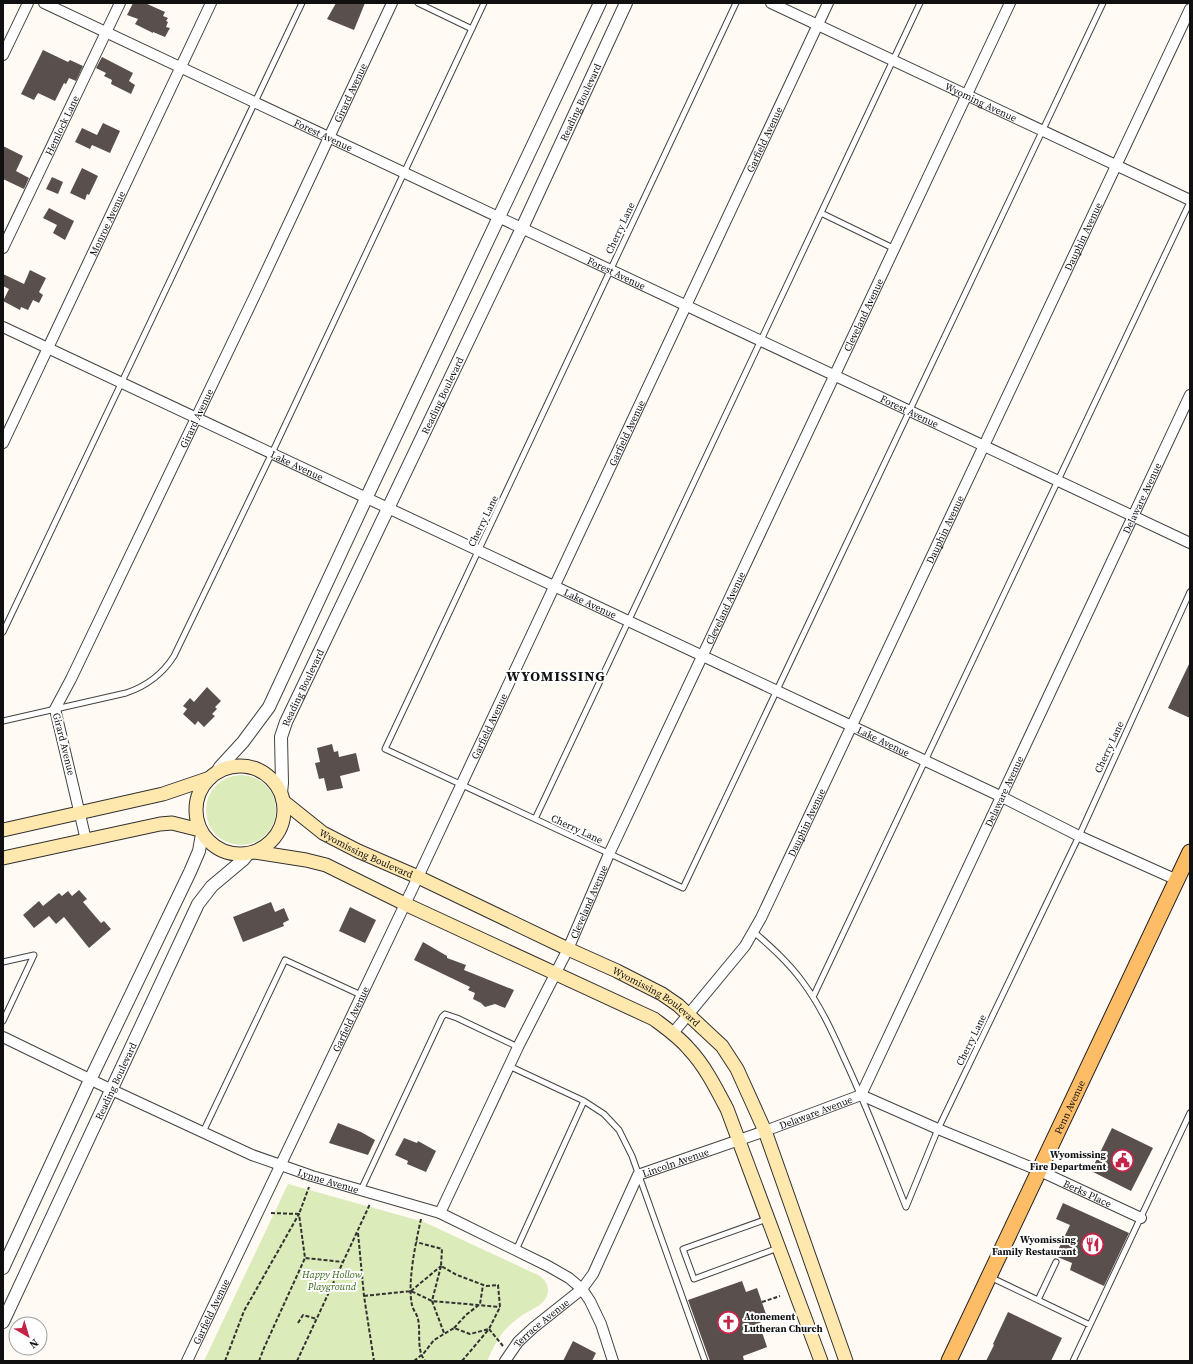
<svg xmlns="http://www.w3.org/2000/svg" width="1193" height="1364" font-family="'Source Serif 4',serif">
  <style>
    .green { fill: #dcebba }
    .building { fill: #594f4c }
    .lines { fill: none; stroke-linecap: round; stroke-linejoin: round }
    .service-casing { stroke: #434343; stroke-width: 7 }
    .minor-casing { stroke: #434343; stroke-width: 12 }
    .tertiary-casing { stroke: #434343; stroke-width: 14 }
    .secondary-casing { stroke: #323232; stroke-width: 15 }
    .primary-casing { stroke: #212121; stroke-width: 17 }
    .path { stroke: #323232; stroke-width: 2; stroke-dasharray: 4 2; stroke-linecap: butt }
    .service { stroke: #fff; stroke-width: 5 }
    .minor { stroke: #fff; stroke-width: 10 }
    .tertiary { stroke: #fff; stroke-width: 12 }
    .secondary { stroke: #ffe8ae; stroke-width: 13 }
    .primary { stroke: #fcbd66; stroke-width: 15 }
    .labels { text-anchor: middle; dominant-baseline: central; stroke-width: 4; stroke-linejoin: round; paint-order: stroke }
    .street-label { font-size: 10px; fill: #101010; stroke: #fff }
    .poi-label { font-size: 10px; font-weight: bold; fill: #101010; stroke: #fff; text-anchor: end }
    .park-label { font-size: 10px; font-style: italic; fill: #3b6b1d; stroke: #fff }
    .district-label { font-size: 14px; font-weight: bold; letter-spacing: 1px; fill: #101010; stroke: #fff }
  </style>
  <rect width="100%" height="100%" fill="#fffaf3"/>
  <path class="green" d="M206 810a35 35 0 1 1 70 0a35 35 0 1 1-70 0Z
    M288,1184L424,1222L540,1276C544,1279 547,1283 548,1289C549,1304 531,1309 521,1316C515,1320 509,1326 504,1331C497,1340 492,1350 487,1361H204Z"/>
  <path class="building" d="M133,3H145L165,12L163,16L168,18L166,21L168,22L166,27L170,28L165,37L153,32V33L135,24L138,19L127,15Z
    M336,3H365L354,30L327,19Z
    M43,50L68,62L70,60L83,66L76,81L69,78L66,84L64,83L55,101L38,93L34,100L21,94Z
    M102,57L133,73L129,81L135,85L131,94L111,84L112,80L104,76L106,73L96,68Z
    M103,123L120,131L110,153L92,145L90,149L75,142L82,128L97,135Z
    M3,146L23,156L16,171L29,178L24,189L3,179Z
    M82,168L98,176L89,195L87,194L85,200L70,193Z
    M52,177L63,182L58,194L46,189Z
    M49,208L74,221L65,240L53,233L57,225L43,218Z
    M30,270L46,278L39,292L43,295L39,303L33,300L28,310L21,307L20,310L3,301L9,289L3,286V274L24,284Z
    M1190,662V718L1168,708Z
    M207,687L221,701L215,707L217,709L212,714L215,716L204,727L198,721L195,725L183,714L187,709L183,706L190,698L194,702Z
    M332,744L334,752L338,751L339,757L356,753L360,771L340,776L343,788L327,791L324,778L319,779L315,763L320,762L317,748Z
    M79,890L87,899L83,902L101,923L104,921L111,929L89,948L64,917L56,924L49,916L34,928L23,915L39,901L43,906L59,893L62,896L68,891L72,896Z
    M271,902L275,912L284,908L289,920L283,923L284,926L243,942L233,917Z
    M350,907L376,920L365,943L339,931Z
    M423,942L447,956V958L466,965L464,970L514,990L505,1008L495,1004L485,1007L481,1003L473,999L475,993L468,990L470,987L414,960Z
    M338,1123L361,1132L375,1140L368,1155L329,1143Z
    M1112,1128L1153,1148L1131,1191L1091,1171Z
    M404,1138L417,1143L418,1141L436,1151L426,1172L407,1164L408,1161L395,1155Z
    M1063,1203L1129,1233L1104,1286L1070,1270L1072,1263L1055,1256L1070,1225L1056,1219Z
    M742,1281L746,1292L757,1288L768,1320L759,1323L767,1347L743,1356L744,1361H710L688,1300Z
    M1008,1312L1062,1338L1051,1361H986L994,1345L993,1344Z
    M573,1341L596,1353L592,1361H563Z"/>
  <g class="lines">
    <defs>
      <path id="service" d="M418,3L472,29
        M736,3L385,749L683,888L1103,3
        M821,213L895,249
        M3,632L302,3
        M3,721L126,693C147,686 162,675 174,656L272,453L484,3
        M535,819L920,3
        M753,931C771,947 788,962 802,981C820,1005 832,1031 844,1058C867,1107 886,1157 906,1207L938,1129L1079,836L1190,592
        M3,962L34,955L3,1021
        M813,997L1190,202
        M509,1066L584,1101L604,1114L619,1130L632,1156L705,1361
        M203,1132L285,960L361,995
        M361,1190L442,1017L445,1014L457,1018L518,1047
        M767,1219L683,1249L694,1279L778,1248
        M516,1250L584,1101
        M990,1277L1090,1325
        M1038,1300L1056,1262
        M1073,1361L1190,1113"/>
      <g id="minor">
        <path id="s1" d="M44,3L1190,543"/>
        <path id="s2" d="M771,3L1190,200"/>
        <path d="M3,55L28,3"/>
        <path id="s3" d="M3,248L120,3"/>
        <path id="s4" d="M3,327L824,713L1000,796L1079,836L1177,880"/>
        <path id="s5" d="M3,443L211,3"/>
        <path id="s6" d="M86,840L55,709L71,679L257,291L392,3"/>
        <path id="s7" d="M673,1033L745,946L761,918L1190,9"/>
        <path id="s8" d="M3,1037L112,1090L252,1155L312,1176L440,1213L548,1266L569,1278L582,1289L590,1301L601,1324L613,1361"/>
        <path id="s9" d="M861,1095L938,1129L1040,1171L1141,1218"/>
        <path id="s10" d="M440,1213L518,1047L568,949L609,854L1010,3"/>
        <path id="s11" d="M187,1361L418,877L828,3"/>
        <path id="s12" d="M505,1361L518,1342L533,1328L582,1289L593,1274L638,1175L765,1131L861,1095L1190,395"/>
      </g>
      <g id="tertiary">
        <path d="M217,773L220,767L243,742L269,707L371,488L600,3"/>
        <path id="s13" d="M281,793L282,783L281,737L286,722L522,228L626,3"/>
        <path d="M3,1268L90,1080L190,872L199,851L202,834"/>
        <path id="s14" d="M3,1322L198,904L212,886L243,860L248,854"/>
      </g>
      <g id="secondary">
        <circle cx="240" cy="810" r="44"/>
        <path id="s15" d="M283,801L323,833L358,851L418,877L568,949L617,971L662,994L678,1005L722,1046L737,1069L765,1131L846,1361"/>
        <path d="M3,830L163,794L210,778"/>
        <path d="M255,852L306,860L326,865L405,904L654,1019C666,1028 679,1037 689,1049C705,1066 716,1088 727,1109L821,1361"/>
        <path d="M3,858L160,824L172,823L200,830"/>
      </g>
      <g id="primary">
        <path id="s16" d="M949,1361L1190,852"/>
      </g>
    </defs>
    <use href="#service" class="service-casing"/>
    <use href="#minor" class="minor-casing"/>
    <use href="#tertiary" class="tertiary-casing"/>
    <use href="#secondary" class="secondary-casing"/>
    <use href="#primary" class="primary-casing"/>
    <path class="path" d="M271,1213L299,1214L309,1187
      M421,1219C416,1241 407,1283 412,1305C413,1310 417,1314 418,1319C421,1333 416,1349 425,1361
      M358,1233L364,1296L374,1361
      M441,1266L432,1301L444,1333
      M411,1291L441,1266
      M364,1296L411,1291L432,1301L500,1307
      M762,1302L780,1296
      M298,1323L303,1315L317,1319
      M454,1328L466,1315L480,1304L483,1285
      M225,1361L244,1311L299,1214L305,1258L343,1262
      M259,1361L264,1348L305,1258
      M297,1361L370,1204
      M414,1361L424,1353L434,1340L454,1328L470,1334L489,1329L500,1307L498,1285L486,1286L457,1275L441,1266L442,1249L416,1242
      M462,1361L489,1329L503,1346"/>
    <use href="#service" class="service"/>
    <use href="#minor" class="minor"/>
    <use href="#tertiary" class="tertiary"/>
    <use href="#secondary" class="secondary"/>
    <use href="#primary" class="primary"/>
  </g>
  <defs>
    <symbol id="civic-ring" viewBox="-11 -11 22 22"><circle r="9.5" fill="#fff" stroke="#c52347" stroke-width="1.5"/><path d="M-.6-6.5H3V-4.5H.6V-3L4-1V1h2V6H-6V1h2V-1L-.6-3ZM-1.2 2.5V6h2.4V2.5Z" fill="#c52347"/></symbol>
    <symbol id="restaurant-ring" viewBox="-11 -11 22 22"><circle r="9.5" fill="#fff" stroke="#c52347" stroke-width="1.5"/><path d="M-5-6h1v4h1v-4h1v4h1v-4h1v5L-1.5 .5V6h-2V.5L-5-1ZM5-6V6H3V1.5H1.5Q1.5-4 5-6Z" fill="#c52347"/></symbol>
    <symbol id="church-ring" viewBox="-11 -11 22 22"><circle r="9.5" fill="#fff" stroke="#c52347" stroke-width="1.5"/><path d="M-1.2-6h2.4v3.5h3.3v2.4h-3.3V6h-2.4V-.1h-3.3v-2.4h3.3Z" fill="#c52347"/></symbol>
  </defs>
  <g fill-rule="evenodd">
    <use href="#civic-ring" x="1110" y="1148" width="25" height="25"/>
    <use href="#restaurant-ring" x="1080" y="1232" width="25" height="25"/>
    <use href="#church-ring" x="716" y="1310" width="25" height="25"/>
  </g>
  <g class="labels">
    <g class="street-label">
      <text stroke="none"><textPath href="#s6" startOffset="818">Girard Avenue</textPath></text>
      <text stroke="none"><textPath href="#s2" startOffset="232">Wyoming Avenue</textPath></text>
      <text stroke="none"><textPath href="#s13" startOffset="758">Reading Boulevard</textPath></text>
      <text stroke="none"><textPath href="#s3" startOffset="136">Hemlock Lane</textPath></text>
      <text stroke="none"><textPath href="#s1" startOffset="309">Forest Avenue</textPath></text>
      <text stroke="none"><textPath href="#s11" startOffset="1351">Garfield Avenue</textPath></text>
      <text stroke="none"><textPath href="#s5" startOffset="243">Monroe Avenue</textPath></text>
      <text transform="translate(620 228) rotate(-65)">Cherry Lane</text>
      <text stroke="none"><textPath href="#s7" startOffset="899">Dauphin Avenue</textPath></text>
      <text stroke="none"><textPath href="#s1" startOffset="633">Forest Avenue</textPath></text>
      <text stroke="none"><textPath href="#s10" startOffset="993">Cleveland Avenue</textPath></text>
      <text stroke="none"><textPath href="#s13" startOffset="434">Reading Boulevard</textPath></text>
      <text stroke="none"><textPath href="#s1" startOffset="957">Forest Avenue</textPath></text>
      <text stroke="none"><textPath href="#s6" startOffset="458">Girard Avenue</textPath></text>
      <text stroke="none"><textPath href="#s11" startOffset="1027">Garfield Avenue</textPath></text>
      <text stroke="none"><textPath href="#s4" startOffset="325">Lake Avenue</textPath></text>
      <text stroke="none"><textPath href="#s12" startOffset="1130">Delaware Avenue</textPath></text>
      <text transform="translate(483 521) rotate(-64)">Cherry Lane</text>
      <text stroke="none"><textPath href="#s7" startOffset="575">Dauphin Avenue</textPath></text>
      <text stroke="none"><textPath href="#s4" startOffset="649">Lake Avenue</textPath></text>
      <text stroke="none"><textPath href="#s10" startOffset="669">Cleveland Avenue</textPath></text>
      <text stroke="none"><textPath href="#s13" startOffset="110">Reading Boulevard</textPath></text>
      <text stroke="none"><textPath href="#s11" startOffset="703">Garfield Avenue</textPath></text>
      <text stroke="none"><textPath href="#s4" startOffset="973">Lake Avenue</textPath></text>
      <text transform="translate(64 744) rotate(76)">Girard Avenue</text>
      <text transform="translate(1109 747) rotate(-65)">Cherry Lane</text>
      <text stroke="none"><textPath href="#s12" startOffset="806">Delaware Avenue</textPath></text>
      <text stroke="none"><textPath href="#s7" startOffset="251">Dauphin Avenue</textPath></text>
      <text transform="translate(577 829) rotate(25)">Cherry Lane</text>
      <text stroke="none"><textPath href="#s15" startOffset="99">Wyomissing Boulevard</textPath></text>
      <text stroke="none"><textPath href="#s10" startOffset="345">Cleveland Avenue</textPath></text>
      <text stroke="none"><textPath href="#s15" startOffset="423">Wyomissing Boulevard</textPath></text>
      <text stroke="none"><textPath href="#s11" startOffset="379">Garfield Avenue</textPath></text>
      <text transform="translate(971 1040) rotate(-64)">Cherry Lane</text>
      <text stroke="none"><textPath href="#s14" startOffset="266">Reading Boulevard</textPath></text>
      <text stroke="none"><textPath href="#s16" startOffset="281">Penn Avenue</textPath></text>
      <text stroke="none"><textPath href="#s12" startOffset="422">Delaware Avenue</textPath></text>
      <text stroke="none"><textPath href="#s12" startOffset="273">Lincoln Avenue</textPath></text>
      <text stroke="none"><textPath href="#s8" startOffset="356">Lynne Avenue</textPath></text>
      <text stroke="none"><textPath href="#s9" startOffset="247">Berks Place</textPath></text>
      <text stroke="none"><textPath href="#s11" startOffset="55">Garfield Avenue</textPath></text>
      <text stroke="none"><textPath href="#s12" startOffset="53">Terrace Avenue</textPath></text>
    </g>
    <g class="poi-label">
      <text x="1106" y="1154">Wyomissing<tspan x="1106" dy="12">Fire Department</tspan></text>
      <text x="1076" y="1239">Wyomissing<tspan x="1076" dy="12">Family Restaurant</tspan></text>
      <text x="744" y="1316" text-anchor="start">Atonement<tspan x="744" dy="12">Lutheran Church</tspan></text>
    </g>
    <g class="park-label">
      <text x="332" y="1274">Happy Hollow<tspan x="332" dy="12">Playground</tspan></text>
    </g>
    <g class="district-label">
      <text x="556" y="676">WYOMISSING</text>
    </g>
  </g>
  <rect width="1193" height="1364" fill="none" stroke="#101010" stroke-width="8"/>
  <g transform="translate(28 1336) rotate(142)"><circle r="19" fill="#ffffff" stroke="#9f9f9f"/>
  <path d="M0-3L7 15L0 10L-7 15Z" fill="#c52347"/>
  <text y="-6" font-size="11" font-weight="bold" text-anchor="middle" fill="#101010">N</text>
  </g>
</svg>
